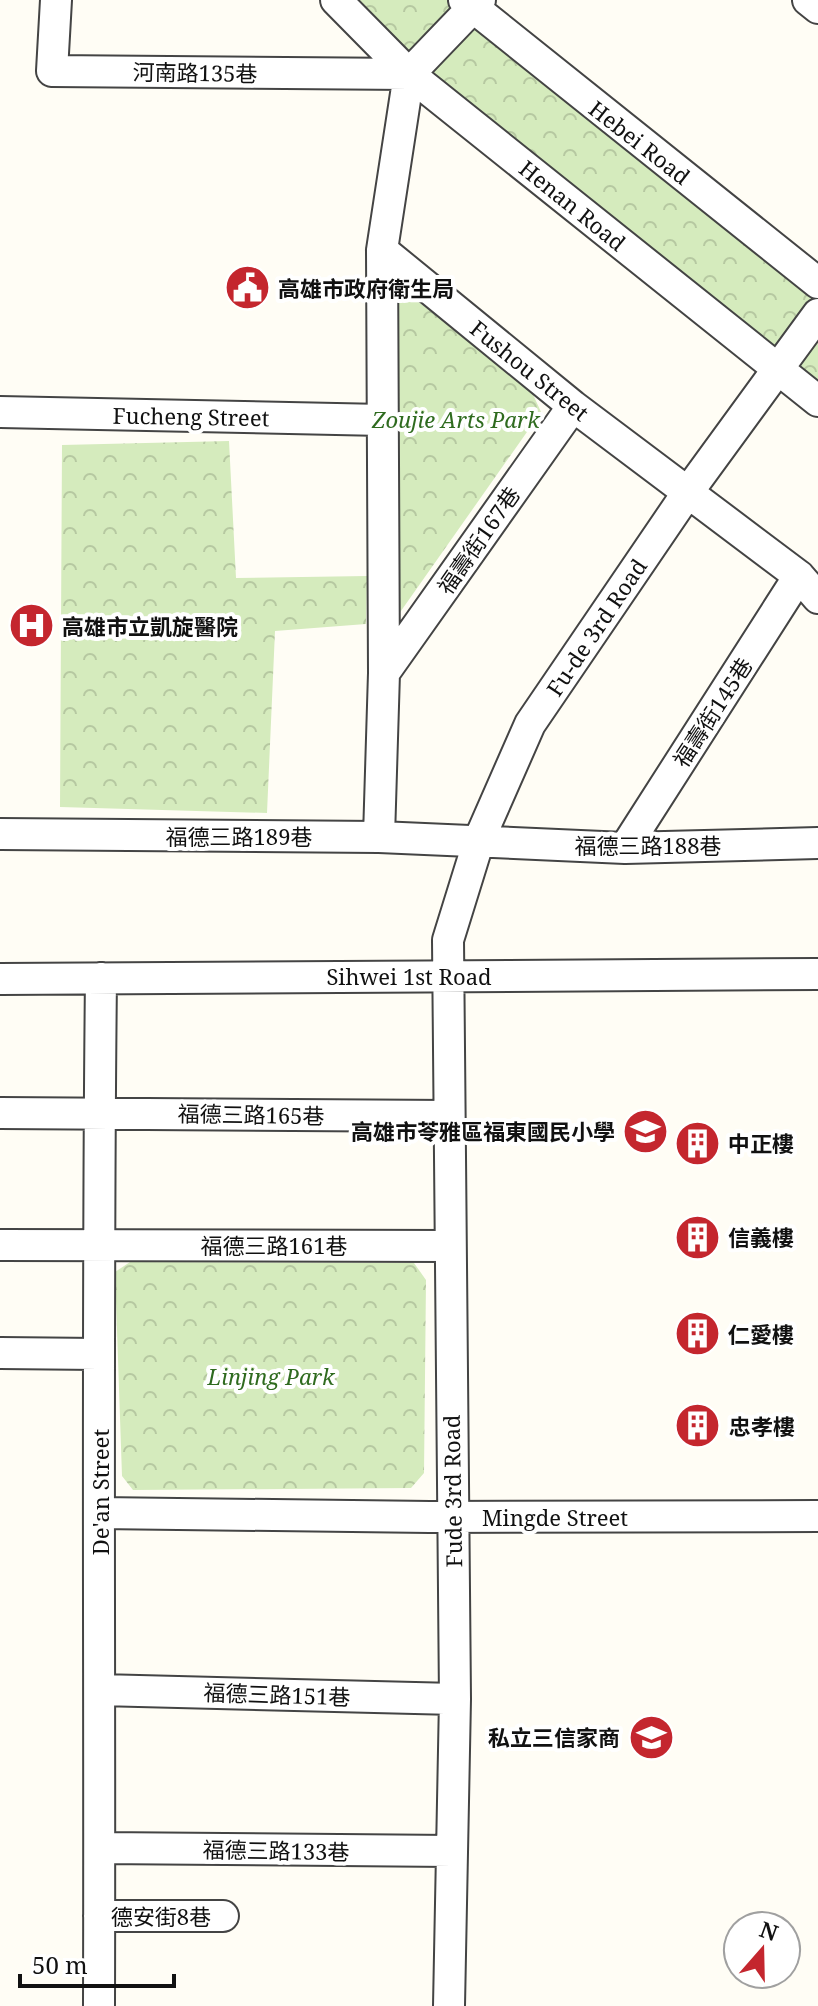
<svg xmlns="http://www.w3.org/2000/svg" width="818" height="2006" font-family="'Noto Serif','Noto Sans TC',serif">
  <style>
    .park { fill: url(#park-crowns) }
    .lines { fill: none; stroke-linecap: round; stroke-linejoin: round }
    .minor-casing { stroke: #444; stroke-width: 34 }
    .minor { stroke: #fff; stroke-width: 30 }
    .labels { text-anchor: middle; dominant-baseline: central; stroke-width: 8; stroke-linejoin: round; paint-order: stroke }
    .street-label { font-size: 22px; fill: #111; stroke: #fff }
    .poi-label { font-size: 22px; font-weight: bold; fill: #111; stroke: #fff; text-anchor: start }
    .park-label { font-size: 22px; font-style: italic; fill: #2f6b1f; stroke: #fff }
  </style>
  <defs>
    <pattern id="park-crowns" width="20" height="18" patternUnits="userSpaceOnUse" patternTransform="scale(2)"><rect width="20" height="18" fill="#d5ebbd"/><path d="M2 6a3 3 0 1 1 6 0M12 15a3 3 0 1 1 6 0" fill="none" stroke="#b6c8a1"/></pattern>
  </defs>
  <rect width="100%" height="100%" fill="#fffdf5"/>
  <path class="park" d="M355,0H476L818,278V388L420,64Z
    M406,292L531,390L541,412L389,628L391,294Z
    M229,441L236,578L367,576L366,624L275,631L267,813L60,807L62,445Z
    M130,1262L414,1263L426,1280L424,1473L411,1488L133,1490L122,1476L115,1272Z"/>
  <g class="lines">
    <defs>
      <path id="minor" d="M56,0L52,71L409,74
        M336,0L409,74L818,401
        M464,0L818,283
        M808,0L818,8
        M409,74L382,250L573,406L799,576L818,598
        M409,74L480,0
        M0,412L383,420
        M384,673L573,406
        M0,834L379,837L625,848L818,843
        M379,837L384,673L382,250
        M625,848L799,576
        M0,979L818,974
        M0,1113L449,1116
        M0,1245L450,1246
        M0,1353L98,1354
        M100,1513L430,1517L818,1516
        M100,1690L455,1699
        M100,1848L452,1851
        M99,1916H223
        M99,2006C100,1663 97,1321 101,978
        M449,2006L455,1699L448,940L479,840L530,724L688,492L818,314"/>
    </defs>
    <use href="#minor" class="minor-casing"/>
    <use href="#minor" class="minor"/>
  </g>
  <defs>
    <symbol id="civic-disc" viewBox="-11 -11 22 22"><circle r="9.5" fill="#c4262e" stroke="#fff"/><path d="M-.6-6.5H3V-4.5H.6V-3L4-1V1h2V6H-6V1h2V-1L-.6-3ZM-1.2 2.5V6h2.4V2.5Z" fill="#fff"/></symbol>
    <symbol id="hospital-disc" viewBox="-11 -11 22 22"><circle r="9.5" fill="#c4262e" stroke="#fff"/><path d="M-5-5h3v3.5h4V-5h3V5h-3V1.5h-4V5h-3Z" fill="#fff"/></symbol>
    <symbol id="school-disc" viewBox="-11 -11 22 22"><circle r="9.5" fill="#c4262e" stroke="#fff"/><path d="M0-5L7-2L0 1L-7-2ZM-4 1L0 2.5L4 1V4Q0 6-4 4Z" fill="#fff"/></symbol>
    <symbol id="building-disc" viewBox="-11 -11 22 22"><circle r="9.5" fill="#c4262e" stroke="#fff"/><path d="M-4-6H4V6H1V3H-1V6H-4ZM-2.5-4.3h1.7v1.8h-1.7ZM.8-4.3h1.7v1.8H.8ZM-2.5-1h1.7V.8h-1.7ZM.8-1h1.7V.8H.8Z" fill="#fff"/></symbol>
  </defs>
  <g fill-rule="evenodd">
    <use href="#civic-disc" x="222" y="262" width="51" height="51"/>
    <use href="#hospital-disc" x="6" y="600" width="51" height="51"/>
    <use href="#school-disc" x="620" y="1106" width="51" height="51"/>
    <use href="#building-disc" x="672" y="1118" width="51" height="51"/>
    <use href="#building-disc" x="672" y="1212" width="51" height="51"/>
    <use href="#building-disc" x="672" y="1308" width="51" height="51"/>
    <use href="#building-disc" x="672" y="1400" width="51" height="51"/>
    <use href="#school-disc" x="626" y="1712" width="51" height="51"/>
  </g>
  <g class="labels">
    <g class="street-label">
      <text transform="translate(195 72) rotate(1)">河南路135巷</text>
      <text transform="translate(640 142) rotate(38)">Hebei Road</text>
      <text transform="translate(573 205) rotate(39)">Henan Road</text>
      <text transform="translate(530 370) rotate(39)">Fushou Street</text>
      <text transform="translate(191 416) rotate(1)">Fucheng Street</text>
      <text transform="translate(478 540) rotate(-55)">福壽街167巷</text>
      <text transform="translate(596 627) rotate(-56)">Fu-de 3rd Road</text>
      <text transform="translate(712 712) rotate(-57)">福壽街145巷</text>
      <text x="239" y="836">福德三路189巷</text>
      <text x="648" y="845">福德三路188巷</text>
      <text x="409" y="976">Sihwei 1st Road</text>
      <text transform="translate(251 1114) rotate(1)">福德三路165巷</text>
      <text x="274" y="1245">福德三路161巷</text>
      <text transform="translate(452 1491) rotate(-91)">Fude 3rd Road</text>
      <text transform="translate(100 1492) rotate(-90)">De'an Street</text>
      <text x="555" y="1517">Mingde Street</text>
      <text transform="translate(277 1694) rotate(2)">福德三路151巷</text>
      <text transform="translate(276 1850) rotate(1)">福德三路133巷</text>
      <text x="161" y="1916">德安街8巷</text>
    </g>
    <g class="poi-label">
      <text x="278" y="288">高雄市政府衛生局</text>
      <text x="62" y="626">高雄市立凱旋醫院</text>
      <text x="615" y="1131" text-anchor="end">高雄市苓雅區福東國民小學</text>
      <text x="728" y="1143">中正樓</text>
      <text x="728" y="1237">信義樓</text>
      <text x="728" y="1334">仁愛樓</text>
      <text x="729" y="1426">忠孝樓</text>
      <text x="620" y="1737" text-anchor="end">私立三信家商</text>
    </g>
    <g class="park-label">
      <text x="456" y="419">Zoujie Arts Park</text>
      <text x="271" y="1376">Linjing Park</text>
    </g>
  </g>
  <g transform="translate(762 1950) rotate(20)"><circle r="38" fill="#ffffff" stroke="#a0a0a0" stroke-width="2"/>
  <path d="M0-6L14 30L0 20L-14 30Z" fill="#c4262e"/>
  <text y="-12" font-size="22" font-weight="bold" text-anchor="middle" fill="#111111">N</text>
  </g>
  <path d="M20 1974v12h154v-12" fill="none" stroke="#111111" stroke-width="4"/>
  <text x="32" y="1974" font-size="24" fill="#111111" stroke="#ffffff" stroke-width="6" paint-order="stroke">50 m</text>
</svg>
